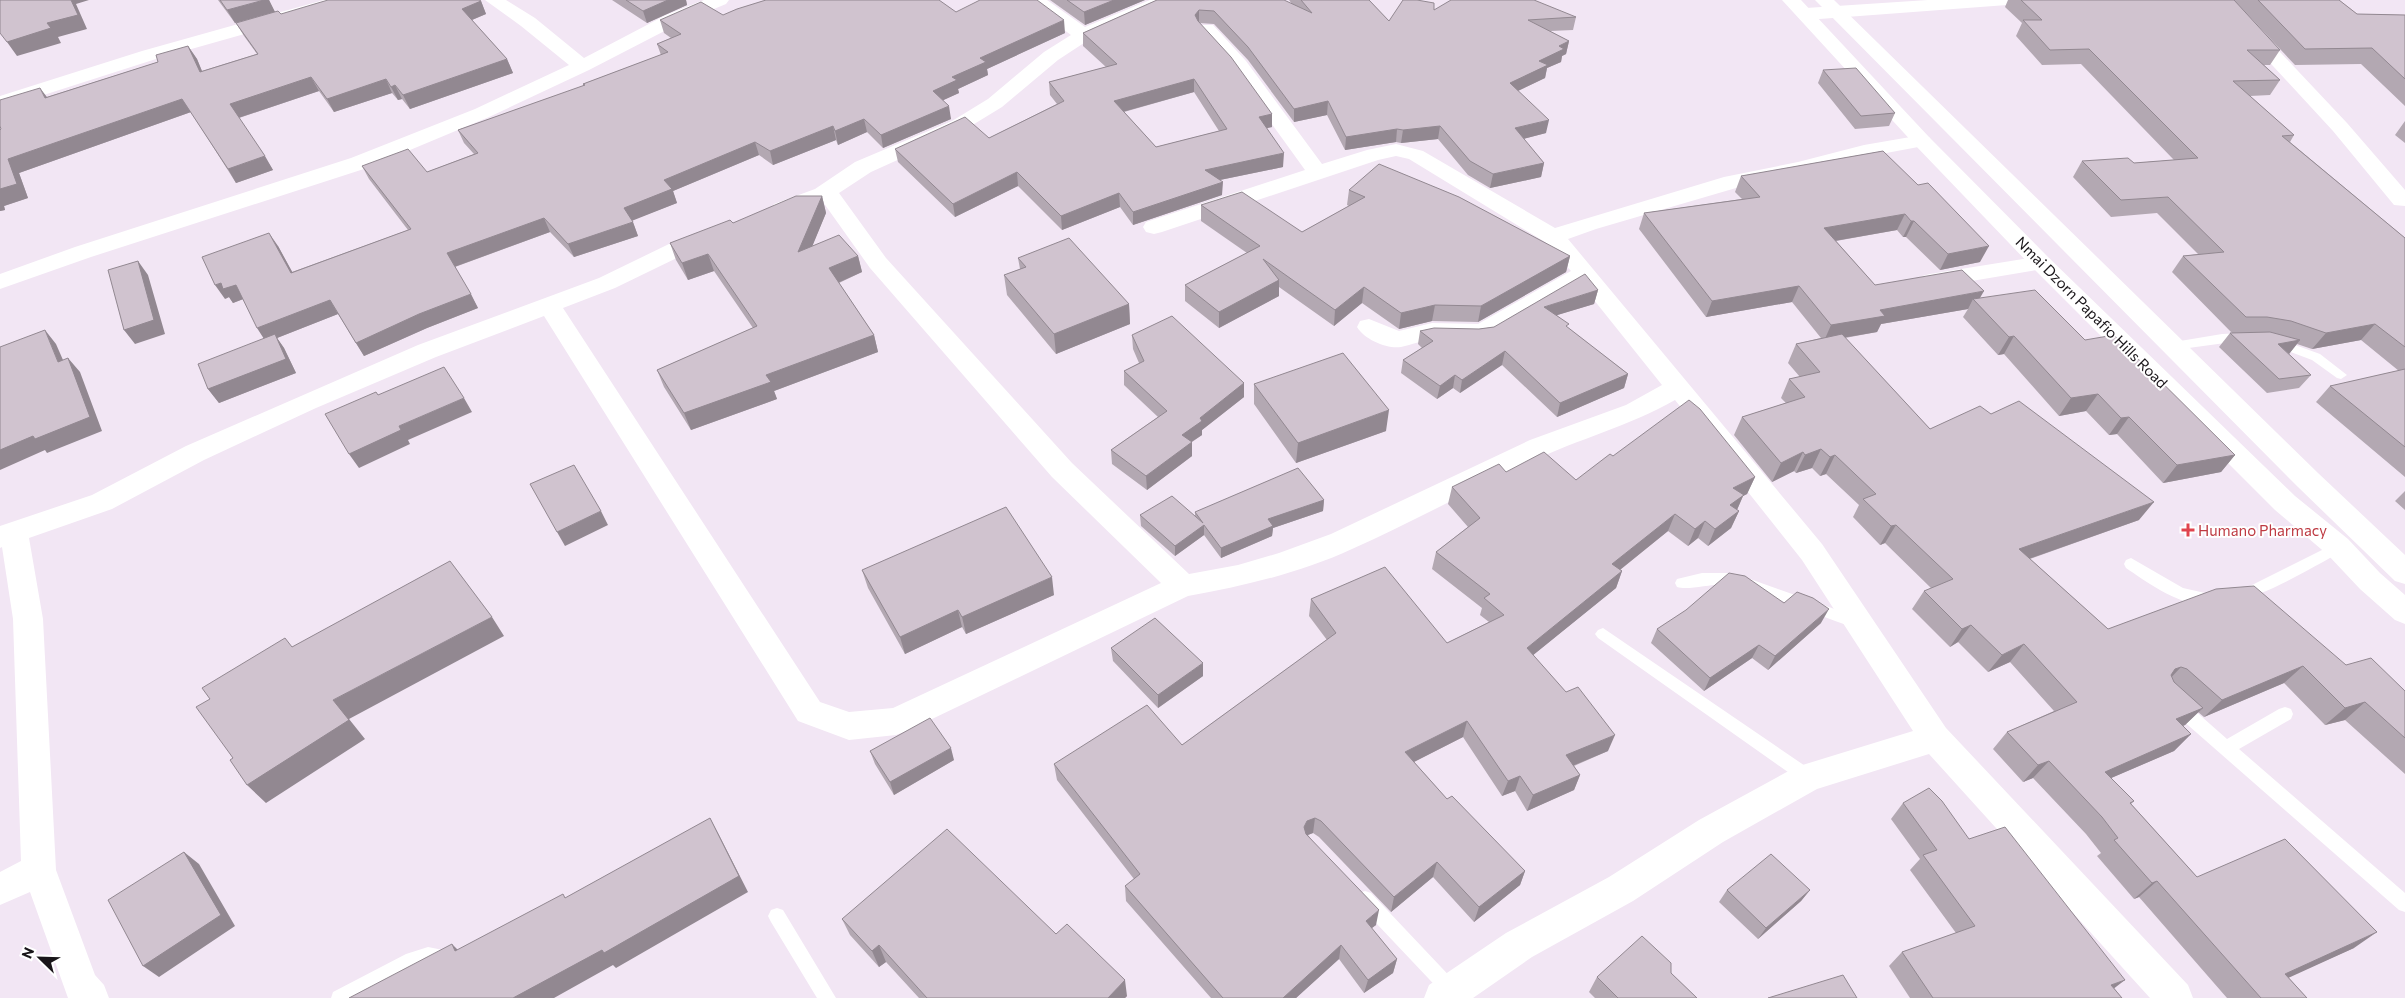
<svg xmlns="http://www.w3.org/2000/svg" width="2405" height="998" font-family="Commissioner,sans-serif">
  <style>
    .lines { fill: none; stroke-linecap: round; stroke-linejoin: round }
    .service { fill: #fff; fill-rule: evenodd }
    .minor { fill: #fff; fill-rule: evenodd }
    .tertiary { fill: #fff; fill-rule: evenodd }
    .wall { fill: #b3a8b2; fill-rule: evenodd }
    .shaded-wall { fill: #928891 }
    .building { fill: #d0c3cf; stroke: #928891; fill-rule: evenodd }
    .health-dot { fill: #e0444e; stroke: #fff; stroke-width: 2 }
    .labels { text-anchor: middle; dominant-baseline: central; stroke-width: 4; stroke-linejoin: round; paint-order: stroke }
    .street-label { font-size: 15px; fill: #191519; stroke: #fff }
    .health-label { font-size: 15px; fill: #be3a42; stroke: #fff; text-anchor: start }
  </style>
  <rect width="100%" height="100%" fill="#f2e6f4"/>
  <g class="lines">
    <path class="service" d="M2243,333L2247,334L2249,337L2247,340L2174,350L2168,346L2174,342L2222,334Z
      M2276,338L2320,354L2347,375L2341,379L2337,378L2312,360L2272,345L2270,342L2272,339Z
      M2338,542L2343,543L2345,547L2343,551C2323,561 2253,604 2235,598L2233,594L2235,590L2248,587Z
      M2131,558L2183,588L2214,595L2216,599L2214,603C2187,612 2147,582 2126,568L2124,564L2126,560Z
      M1702,573H1728L1750,579L1860,618L1862,622L1860,626L1855,628C1814,614 1773,595 1730,585C1714,582 1690,591 1677,587L1675,583L1677,579Z
      M1603,628L1814,772L1816,777L1814,782L1808,784L1802,782L1598,638L1595,634L1598,630Z
      M2179,700L2185,702L2227,739L2279,709L2285,707L2291,709L2293,714L2291,719L2239,749L2405,893V912L2399,910L2173,712L2171,707L2173,702Z
      M1365,891L1371,893L1458,985L1461,991L1458,997H1446L1359,905L1356,899L1359,893Z
      M777,908L783,910L836,998H817L771,922L768,916L771,910Z
      M428,947L453,952L456,958L453,964L447,967L428,965L415,968L359,998H331L333,992L406,954Z"/>
    <path class="minor" d="M324,0H353L350,4L156,59L0,109V96L142,51Z
      M485,0H506L535,18L584,58L666,15L704,0H729L726,4L680,23L589,70L489,117L367,168L91,257L0,289V274L75,247L351,158L475,109L569,65L521,26Z
      M1024,0H1047L1085,27L1150,0H1175L1172,4L1090,39L1058,60L1002,107L966,129L871,172L839,193L886,258L1072,463L1189,574L1238,565L1279,553L1331,534L1530,440L1626,405L1662,385L1582,285L1491,338C1471,343 1452,337 1432,339C1422,340 1412,345 1401,347C1387,349 1365,340 1357,327L1360,321L1369,319L1399,331L1432,323L1478,324L1571,271L1545,242L1409,159L1396,156L1378,160L1162,232L1154,234L1146,232L1143,227L1146,222L1305,170L1232,69L1199,33L1197,29L1199,25H1213L1246,61L1322,164L1367,150L1396,144L1423,151L1555,228L1724,177L1798,162L1864,145L1922,135L1929,137L1932,141L1929,145L1865,157L1800,174L1736,188L1596,229L1568,239L1822,544L1946,728L2188,985L2193,998H2150L1929,754L1817,789L1723,842L1633,901L1532,957L1473,998H1424L1429,985L1506,933L1609,877L1699,820L1796,767L1913,731L1802,560L1675,400C1629,426 1579,439 1532,461C1472,489 1413,522 1352,549C1300,573 1244,586 1188,596L907,731L896,735L849,740L798,721L544,316L436,357L316,408L204,460L112,509L29,538L43,619L56,870L95,975L104,985L109,998H68L30,892L0,905V872L21,861L13,619L2,547L0,548V526L92,495L186,446L418,345L599,278L669,244L707,231L715,233L718,238L715,243L685,254L615,288L563,308L820,702L849,712L893,708L1161,583L1052,477L870,268L823,202L790,214L782,216L774,214L771,209L774,204L815,189L855,162L952,121L988,99L1044,52L1071,35Z
      M1928,0H2016L2013,4L2007,5L1806,20L1799,18L1797,14L1799,10L1806,8Z
      M2212,0H2231L2347,123L2405,190V206L2394,205L2333,131Z
      M2041,256L2049,258L2053,263L2049,268L1930,288L1922,286L1918,281L1922,276L1930,274Z"/>
    <path class="tertiary" d="M1782,0H1801L1929,137L2049,258L2295,496L2348,539L2380,573L2405,595V624L2395,620L2360,589L2328,555L2275,510L2033,268L1915,145Z
      M1815,0H1834L2318,473L2405,555V584L2395,581L2298,487Z"/>
  </g>
  <path class="wall" d="M218,0H269L275,12L235,23Z
    M612,0H686L687,5L647,23Z
    M1050,0H1145L1085,25Z
    M1157,0L1292,4L1289,0H1369L1389,21L1434,10L1576,17L1573,30L1550,31L1569,41L1566,54L1562,56L1561,62L1547,68L1545,78L1518,91L1546,133L1523,139L1544,163L1541,177L1490,188L1468,175L1438,139L1401,143L1396,142L1345,150L1327,115L1294,122L1248,60L1214,24L1199,23L1272,114V127L1267,128L1283,167L1220,180L1222,195L1133,225L1120,207L1062,230L1018,186L955,217L898,162L895,149L989,138L1057,104L1050,95L1049,82L1106,67L1083,46V33ZM1194,92L1219,131L1156,147L1124,112Z
    M2008,0H2234L2280,50L2270,65H2264L2280,80L2270,95L2250,96L2294,135L2290,142L2405,238V477L2316,402L2330,386L2399,371L2361,340L2312,349L2297,344L2289,354L2311,375L2299,388L2267,393L2219,347L2230,333H2232L2172,272L2183,256L2198,254L2157,213L2111,217L2073,177L2082,161L2134,163L2174,160L2081,64L2042,65L2016,36L2022,23L2005,7Z
    M2234,0H2339L2357,14L2405,15V106L2361,64L2295,65Z
    M481,1L486,14L472,20L507,59L513,73L410,109L402,99L398,100L392,93L334,112L319,91L239,118L273,170L236,183L191,112L19,173L28,198L4,206L5,210L0,211V130L47,97L158,62L188,46L197,59L202,71L257,54L244,36L236,23L281,14Z
    M956,12L1065,33L987,69L988,75L958,89L959,93L943,100L951,119L883,148L867,132L838,145L836,140L773,165L759,155L673,191L677,203L632,220L638,236L574,257L550,232L455,267L478,308L427,328L364,356L338,314L277,338L284,348L296,373L219,403L208,389L264,338L243,299L233,303L229,297L225,299L278,246L292,272L408,230L369,179L362,166L427,172L474,154L464,143L458,130L584,86L583,84L661,55L657,44L671,38L664,33L660,20L723,15Z
    M1823,70L1895,113L1889,126L1855,129L1818,83Z
    M2405,121V143L2395,135Z
    M1883,151L1980,262L1940,270L1906,237H1903L1897,230L1836,241L1875,285L1980,298L2085,340L2235,455L2221,472L2163,483L2117,434L2109,435L2086,411L2059,416L2004,354L1998,355L1963,317L1968,309L1881,324L1877,332L1845,338L1930,429L2139,520L2030,559L2108,629L2346,665L2405,691V774L2345,720L2325,725L2284,683L2204,717L2198,712L2185,725L2183,726L2191,734L2174,751L2111,778L2134,801L2131,804L2197,877L2354,948L2288,977L2307,998H2227L2139,897L2134,899L2097,856L2101,853L2086,834L2033,778L2023,782L1993,749L2007,732L2054,711L2010,662L1988,672L1958,642L1950,647L1912,609L1924,591L1931,588L1885,543L1880,545L1853,517L1859,505L1826,474L1820,476L1812,468L1796,473L1794,471L1772,482L1734,435L1742,417L1786,403L1781,398L1789,379L1800,377L1788,363L1796,344L1821,338L1792,302L1706,317L1639,229L1644,213L1742,199L1735,192L1741,176Z
    M1349,190L1570,256L1566,272L1478,322L1432,321L1399,329L1362,303L1334,326L1279,287V296L1219,328L1185,301V285L1247,253L1201,221V205L1302,232L1349,206L1347,205Z
    M822,196L826,213L812,246L858,256L862,272L839,283L874,335L878,352L774,391L777,399L691,430L664,387L657,370L753,328L714,271L688,280L676,260L670,243L733,223Z
    M1018,258L1129,304L1130,324L1056,354L1007,295L1004,275L1020,269Z
    M1598,290L1594,304L1557,315L1568,328L1628,374L1624,388L1557,417L1502,365L1460,393L1453,388L1437,399L1401,373L1403,360L1422,348L1418,344L1420,331L1479,329L1494,327Z
    M1132,335L1244,383V397L1202,430V435L1192,442V456L1147,490L1112,464L1111,450L1158,417L1124,385V371L1139,363L1133,349Z
    M1254,384L1386,431L1296,463L1254,404Z
    M1613,456L1755,477L1747,494L1743,496L1737,510L1739,511L1731,528L1708,546L1698,538L1688,546L1668,531L1620,570L1622,571L1616,588L1533,655L1608,751L1574,766L1580,775L1574,790L1527,811L1515,791L1502,796L1463,737L1414,762L1447,799L1525,871L1520,885L1474,922L1433,877L1391,912L1319,837L1313,833L1308,835L1376,925L1371,928L1397,959L1393,973L1364,993L1339,959L1296,998H1211L1126,901L1125,886L1134,879L1057,780L1054,764L1182,745L1327,640L1309,616L1311,599L1447,643L1489,622L1480,615L1482,608L1432,569L1436,552L1468,527L1448,504L1452,487L1506,472L1576,480Z
    M2405,491V510L2395,501Z
    M1324,500L1323,511L1273,528L1272,536L1221,558L1204,535L1175,556L1141,526L1140,515L1195,516V512Z
    M862,570L1054,595L966,634L962,627L905,654L868,588Z
    M1784,603L1821,623L1768,670L1752,658L1704,691L1651,643L1657,629Z
    M1111,648L1203,676L1158,708L1113,661Z
    M870,751L954,760L894,795L875,764Z
    M1903,803L1969,839L2114,988L2122,998H1910L1889,966L1902,952L1956,933L1910,870L1920,859L1891,819Z
    M1727,890H1810L1801,901L1758,939L1719,902Z
    M842,919L1056,934L1127,996L1125,998H919L886,962L879,967L850,935Z
    M1671,973L1697,998H1595L1589,992L1597,977Z"/>
  <path class="shaded-wall" d="M71,0H89L76,4L87,29L58,37L61,43L17,56L7,42L47,23Z
    M264,0H269L275,12L235,23L227,10Z
    M668,0H686L687,5L647,23L643,11Z
    M1114,0H1145L1085,25L1084,12Z
    M481,1L486,14L467,22L462,9Z
    M1199,10V23L1195,28V15Z
    M1064,20L1065,33L987,69L988,75L958,89L959,93L935,104L933,91L980,58Z
    M1569,41L1566,54L1562,56L1561,62L1547,68L1545,78L1507,96L1510,83L1559,46Z
    M188,46L197,59L208,86L200,72Z
    M507,59L513,73L410,109L403,95Z
    M311,77L319,91L238,118L230,104Z
    M386,79L392,93L334,112L327,99Z
    M1194,79V92L1115,114L1114,101Z
    M395,85L402,99L398,100L391,87Z
    M40,88L50,101L45,98Z
    M182,99L191,112L19,173L28,198L4,206L5,210L0,211V189L8,159Z
    M1328,101L1327,115L1294,122V109Z
    M949,106L951,119L883,148L881,135Z
    M1272,114V127L1258,130L1259,117Z
    M864,119L867,132L838,145L835,131Z
    M1549,120L1546,133L1512,142L1515,128Z
    M833,126L836,140L773,165L770,151Z
    M1440,126L1438,139L1401,143L1403,130Z
    M1397,129L1396,142L1345,150L1346,137Z
    M755,142L759,155L673,191L677,203L629,222L624,208L664,180Z
    M1284,153L1283,167L1205,183V170Z
    M265,156L273,170L236,183L228,169Z
    M1544,163L1541,177L1490,188L1493,174Z
    M1017,172L1018,186L955,217L953,204Z
    M1223,182L1222,195L1133,225V212Z
    M1119,193L1120,207L1062,230L1061,216Z
    M822,196L826,213L803,269L798,252Z
    M1905,214L1897,230L1817,244L1824,228Z
    M544,218L550,232L454,267L447,253Z
    M1911,221H1914L1906,237H1903Z
    M633,222L638,236L574,257L568,244Z
    M269,233L278,246L300,286L291,273Z
    M1989,246L1980,262L1940,270L1948,254Z
    M708,254L714,271L688,280L682,263Z
    M858,256L862,272L833,285L829,268Z
    M1570,256L1566,272L1478,322L1481,306Z
    M138,261L148,275L165,334L135,344L124,330Z
    M1279,280V296L1219,328V312Z
    M221,283L236,285L246,298L233,303L229,297L225,299L215,285Z
    M1799,286L1792,302L1706,317L1712,301Z
    M1364,287L1362,303L1334,326L1335,310Z
    M1598,290L1594,304L1541,320L1544,307Z
    M1984,291L1977,303L1973,299L1968,309L1881,324L1877,332L1824,341L1831,325L1880,310Z
    M471,294L478,308L427,328L364,356L356,343L419,314Z
    M330,300L338,314L277,338L284,348L296,373L219,403L208,389L266,342L257,328Z
    M1129,304L1130,324L1056,354L1054,334Z
    M1435,305L1432,321L1399,329L1401,313Z
    M2375,324L2361,340L2312,349L2326,333Z
    M45,330L56,344L70,376L58,362Z
    M874,335L878,352L774,391L777,399L691,430L684,413L766,375Z
    M2014,336L2004,354L1998,355L2009,337Z
    M2300,340L2289,354L2278,344Z
    M1505,351L1502,365L1460,393L1462,380Z
    M68,358L80,372L102,431L47,453L45,450L0,470V450Z
    M1628,374L1624,388L1557,417L1560,403Z
    M1455,375L1453,388L1437,399L1440,386Z
    M1244,383V397L1202,430V435L1182,448V435L1200,418Z
    M2098,394L2086,411L2059,416L2071,398Z
    M464,398L472,412L408,440L410,444L359,468L349,454L399,426Z
    M1389,410L1386,431L1296,463L1298,443Z
    M2129,417L2117,434L2109,435L2121,418Z
    M1192,442V456L1147,490L1146,476Z
    M1821,449L1812,468L1796,473L1805,455Z
    M1803,452L1794,471L1772,482L1781,463Z
    M1835,455L1826,474L1820,476L1830,457Z
    M2235,455L2221,472L2163,483L2177,465Z
    M1755,477L1747,494L1743,496L1736,512L1723,522L1733,488Z
    M1324,500L1323,511L1273,528L1272,536L1221,558V548L1268,519Z
    M2154,502L2139,520L2006,567L2019,549Z
    M601,511L608,525L565,546L557,532Z
    M1739,511L1731,528L1708,546L1715,529Z
    M1675,514L1668,531L1606,581L1612,564Z
    M1705,521L1698,538L1688,546L1695,529Z
    M1204,525V535L1175,556V546Z
    M1896,525L1885,543L1880,545L1891,526Z
    M1622,571L1616,588L1522,664L1527,648Z
    M1052,577L1054,595L966,634L962,617Z
    M1829,609L1821,623L1768,670L1775,656Z
    M958,610L962,627L905,654L900,637Z
    M492,617L504,636L349,719L365,739L266,803L247,785L333,700Z
    M1971,625L1958,642L1950,647L1962,629Z
    M2024,644L2010,662L1988,672L2002,655Z
    M1759,645L1752,658L1704,691L1710,678Z
    M1203,663V676L1158,708V695Z
    M2303,666L2284,683L2204,717L2222,700Z
    M2181,667L2165,684L2175,669Z
    M2365,702L2345,720L2325,725L2345,708Z
    M2203,708L2185,725L2159,736L2176,719Z
    M1467,721L1463,737L1402,768L1405,752Z
    M2191,734L2174,751L2088,788L2105,772Z
    M1615,735L1608,751L1560,771L1566,755Z
    M951,748L954,760L894,795L890,782Z
    M2049,761L2033,778L2023,782L2038,765Z
    M1580,775L1574,790L1527,811L1533,795Z
    M1520,776L1515,791L1502,796L1508,781Z
    M710,818L719,835L748,892L616,968L613,965L554,998H513Z
    M1315,818L1313,833L1305,836L1304,827L1307,821Z
    M184,852L199,864L235,926L159,977L143,966Z
    M1437,862L1433,877L1391,912L1394,897Z
    M1525,871L1520,885L1474,922L1479,907Z
    M2157,881L2139,897L2134,899L2152,883Z
    M1810,890L1801,901L1758,939L1766,928Z
    M1379,910L1376,925L1363,935L1366,921Z
    M2377,932L2354,948L2264,989L2285,974Z
    M452,944L467,959L455,951Z
    M879,945L886,962L879,967L872,951Z
    M1341,945L1339,959L1296,998H1283Z
    M1397,959L1393,973L1364,993L1368,980Z
    M1125,980L1127,996L1125,998H1108Z
    M2125,980L2108,993L2111,985Z"/>
  <path class="building" d="M0,0H71L78,15L47,23L51,28L7,42L0,33Z
    M220,0H264L227,10Z
    M328,0H479L481,1L462,9L507,59L403,95L395,85L391,87L386,79L327,99L311,77L230,104L265,156L228,169L182,99L8,159L17,184L0,189V130L1,129L0,126V100L40,88L45,98L158,62L156,55L188,46L200,72L258,54L236,23L278,11L281,14Z
    M626,0H668L643,11Z
    M766,0H939L956,12L980,0H1037L1064,20L980,58L986,62L952,77L957,80L933,91L949,106L881,135L864,119L835,131L833,126L770,151L755,142L664,180L672,189L624,208L633,222L568,244L544,218L447,253L471,294L419,314L356,343L330,300L257,328L236,285L223,289L221,283L215,285L202,257L269,233L291,273L411,229L362,166L408,149L427,172L478,153L458,130L585,85L583,84L668,52L657,44L681,34L660,20L701,2L723,15L737,9Z
    M1067,0H1114L1084,12Z
    M1157,0H1284L1312,13L1301,0H1369L1389,21L1403,0H1417L1434,3V10L1451,0H1534L1576,17L1528,20L1569,41L1559,46L1564,49L1539,61L1548,65L1510,83L1549,120L1515,128L1544,163L1493,174L1470,161L1440,126L1403,130L1397,129L1346,137L1328,101L1294,109L1248,47L1214,11L1199,10L1195,15L1198,21L1231,57L1272,114L1259,117L1284,153L1205,170L1223,182L1133,212L1119,193L1061,216L1017,172L953,204L895,149L965,117L989,138L1064,101L1049,82L1117,64L1083,33ZM1194,79L1227,129L1156,147L1114,101Z
    M2021,0H2234L2280,50H2247L2280,80L2233,81L2294,135L2282,136L2405,238V347L2375,324L2326,333L2291,321L2267,317H2246L2183,256L2224,252L2168,197L2121,200L2082,161L2128,158L2134,163L2198,158L2089,49L2050,50L2023,20H2042Z
    M2258,0H2339L2357,14L2405,15V79L2372,48L2305,49Z
    M1856,68L1895,113L1861,116L1823,70Z
    M1883,151L1918,185L1928,183L1989,246L1948,254L1914,221H1911L1905,214L1824,228L1875,285L1962,270L1984,291L1880,310L1885,316L1831,325L1799,286L1712,301L1644,213L1760,197L1741,176Z
    M1379,164L1459,197L1570,256L1481,306L1435,305L1401,313L1364,287L1335,310L1263,259L1279,280L1219,312L1185,285L1260,246L1201,205L1242,192L1302,232L1365,197L1349,190Z
    M796,196H822L798,252L839,235L858,256L829,268L874,335L766,375L771,382L684,413L657,370L757,326L708,254L682,263L670,243L730,220L733,223Z
    M1069,238L1129,304L1054,334L1004,275L1026,267L1018,258Z
    M138,261L154,320L124,330L108,270Z
    M1585,274L1598,290L1544,307L1569,324L1566,326L1628,374L1560,403L1505,351L1462,380L1455,375L1440,386L1403,360L1433,341L1420,331L1434,328L1479,329L1494,327Z
    M2035,290L2085,340L2114,335L2235,455L2177,465L2129,417L2121,418L2098,394L2071,398L2014,336L2009,337L1973,299Z
    M1172,316L1244,383L1200,418L1202,421L1182,435L1192,442L1146,476L1111,450L1167,411L1124,371L1144,361L1132,335Z
    M45,330L58,362L68,358L90,417L35,439L33,436L0,450V347Z
    M2270,332L2300,340L2278,344L2311,375L2279,379L2230,333Z
    M275,334L286,359L208,389L198,364Z
    M1842,334L1930,429L1980,406L1991,414L2019,401L2154,502L2019,549L2108,629L2216,589L2254,586L2346,665L2371,658L2405,691V738L2365,702L2345,708L2303,666L2222,700L2187,669L2181,667L2175,669L2171,675L2174,682L2203,708L2176,719L2191,734L2105,772L2134,801L2130,803L2197,877L2285,839L2377,932L2285,974L2307,998H2261L2157,881L2152,883L2114,840L2118,838L2102,817L2049,761L2038,765L2007,732L2077,702L2024,644L2002,655L1971,625L1962,629L1924,591L1953,579L1896,525L1891,526L1863,499L1876,494L1835,455L1830,457L1821,449L1805,455L1803,452L1781,463L1742,417L1805,397L1789,379L1820,372L1796,344Z
    M1343,353L1389,410L1298,443L1254,384Z
    M444,367L464,398L399,426L401,430L349,454L325,414L376,392L378,395Z
    M2405,369V447L2330,386Z
    M1689,400L1700,409L1755,477L1733,488L1744,495L1730,505L1739,511L1715,529L1705,521L1695,529L1675,514L1612,564L1622,571L1527,648L1566,692L1578,687L1615,735L1566,755L1580,775L1533,795L1520,776L1508,781L1467,721L1405,752L1447,799L1452,796L1525,871L1479,907L1437,862L1394,897L1321,821L1315,818L1307,821L1304,827L1306,834L1379,910L1366,921L1397,959L1368,980L1341,945L1283,998H1223L1125,886L1140,874L1054,764L1147,705L1182,745L1336,633L1311,599L1385,567L1447,643L1504,615L1484,598L1490,594L1436,552L1480,518L1452,487L1499,464L1506,472L1544,452L1576,480L1610,454L1613,456Z
    M574,465L601,511L557,532L530,484Z
    M1298,468L1324,500L1268,519L1273,526L1221,548L1204,525L1175,546L1140,515L1172,496L1203,523L1195,512Z
    M1006,507L1052,577L962,617L958,610L900,637L862,570Z
    M450,561L492,617L333,700L349,720L247,785L230,760L233,758L196,707L210,699L202,688L285,638L292,647Z
    M1729,573L1745,576L1784,603L1797,592L1813,598L1829,609L1775,656L1759,645L1710,678L1657,629L1686,610Z
    M1155,618L1203,663L1158,695L1111,648Z
    M930,718L951,748L890,782L870,751Z
    M1929,788L1942,801L1969,839L2005,827L2125,980L2111,985L2122,998H1933L1902,952L1975,926L1923,855L1937,850L1903,803Z
    M710,818L739,876L604,953L602,950L513,998H349L452,944L455,951L563,894L565,898Z
    M947,829L1056,934L1067,924L1125,980L1108,998H927L879,945L872,951L842,919Z
    M184,852L221,915L143,966L108,900Z
    M1771,854L1810,890L1766,928L1727,890Z
    M1642,936L1671,963V973L1697,998H1618L1597,977Z
    M1843,975L1857,998H1768Z"/>
  <path class="health-dot" d="M2185.5 522.5h5v5h5v5h-5v5h-5v-5h-5v-5h5z"/>
  <g class="labels">
    <g class="street-label">
      <text transform="translate(2092 312) rotate(45)">Nmai Dzorn Papafio Hills Road</text>
    </g>
    <g class="health-label">
      <text x="2198" y="530">Humano Pharmacy</text>
    </g>
  </g>
  <g transform="translate(40 958) rotate(293)" stroke="#ffffff" stroke-width="4" paint-order="stroke">
  <path d="M0-4L9 19L0 12L-9 19Z" fill="#191519"/>
  <text y="-8" font-size="14" font-weight="bold" text-anchor="middle" fill="#191519">N</text>
  </g>
</svg>
